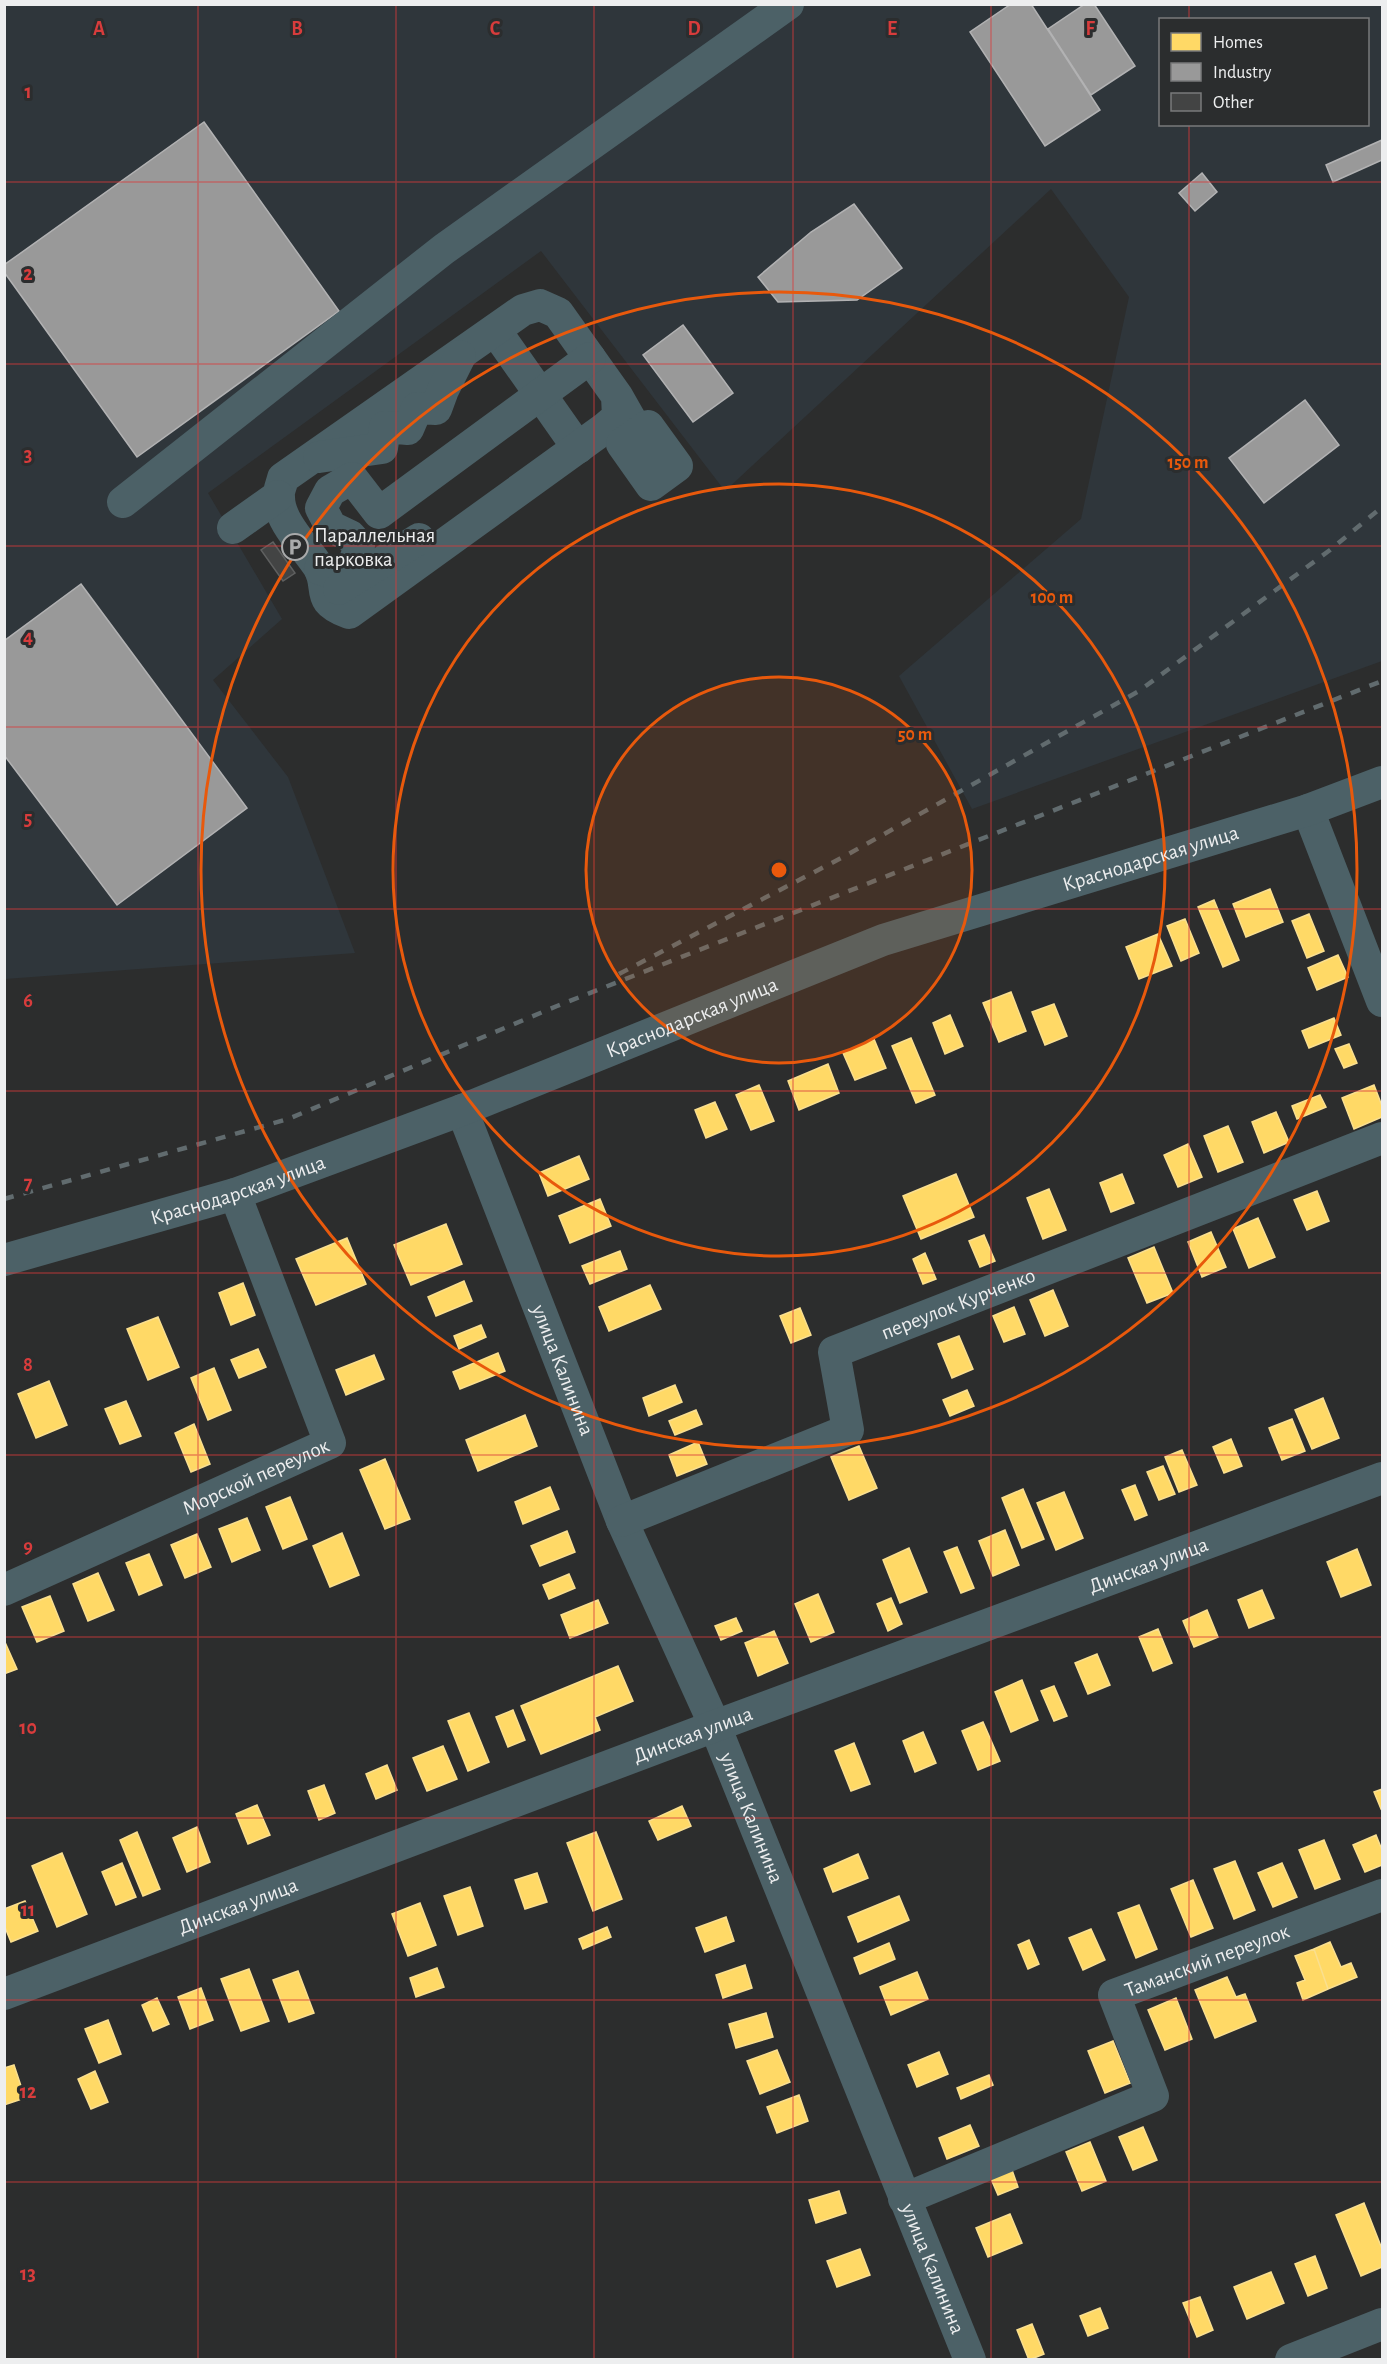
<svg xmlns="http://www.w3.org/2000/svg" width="1387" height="2364" font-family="'Alegreya Sans',sans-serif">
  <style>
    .built { fill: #2f363b; fill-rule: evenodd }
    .homes { fill: #ffd966; stroke: #fadf8f; stroke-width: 1.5 }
    .industry { fill: #999; stroke: #b2b2b3; stroke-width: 1.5 }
    .building { fill: #434444; stroke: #5f6060; stroke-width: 1.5 }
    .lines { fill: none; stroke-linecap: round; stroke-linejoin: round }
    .minor { stroke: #4c6167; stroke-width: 32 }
    .rail { stroke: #616b6e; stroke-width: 4.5; stroke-dasharray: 10 10; stroke-linecap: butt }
    .grid { fill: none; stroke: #d83c3c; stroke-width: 1.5; stroke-opacity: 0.55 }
    .ring { fill: none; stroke: #e8590c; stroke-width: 3 }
    .labels { text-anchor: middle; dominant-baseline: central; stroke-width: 6; stroke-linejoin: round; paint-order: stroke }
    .poi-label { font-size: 21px; fill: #edeeef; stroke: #2b2d2e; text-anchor: start }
    .street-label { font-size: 21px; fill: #edeeef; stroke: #2b2d2e }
    .grid-label { font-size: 20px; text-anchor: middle; font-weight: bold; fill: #d83c3c; stroke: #2b2d2e; stroke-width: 6; stroke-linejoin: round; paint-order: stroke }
    .centre { fill: #e8590c; stroke: #2b2d2e; stroke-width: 3 }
    .ring-label { font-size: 18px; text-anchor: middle; font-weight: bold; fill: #e8590c; stroke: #2b2d2e; stroke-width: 6; stroke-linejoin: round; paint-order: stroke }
  </style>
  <rect width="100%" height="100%" fill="#2c2d2d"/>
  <path class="built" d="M5,5H1382V661L972,809L899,676L1081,519L1129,297L1051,189L725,491L541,251L208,493L282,619L213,680L288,777L355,953L5,979ZM1160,20H1368V124H1160Z"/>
  <path class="homes" d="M1270,889L1283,922L1246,937L1233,904Z
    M1214,900L1239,960L1223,967L1198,907Z
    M1309,914L1324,951L1307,958L1292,921Z
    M1185,919L1199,953L1181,961L1167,926Z
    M1158,934L1172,966L1139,979L1126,947Z
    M1338,955L1348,977L1317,990L1308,968Z
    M1011,992L1026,1031L999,1042L983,1003Z
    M1054,1004L1067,1036L1045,1045L1032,1012Z
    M950,1015L963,1046L945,1054L933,1023Z
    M1334,1018L1341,1035L1309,1048L1302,1031Z
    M911,1038L935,1095L916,1103L892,1046Z
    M874,1039L886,1068L855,1080L843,1053Z
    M1349,1044L1357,1063L1344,1068L1335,1049Z
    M828,1064L839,1093L799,1110L788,1081Z
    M759,1085L774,1121L751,1130L736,1095Z
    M1374,1085L1382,1106V1117L1354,1129L1342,1098Z
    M1320,1095L1326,1107L1297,1119L1292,1106Z
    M715,1102L727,1129L706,1138L695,1110Z
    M1276,1112L1289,1142L1264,1153L1252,1122Z
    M1228,1126L1243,1162L1218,1172L1204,1136Z
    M1188,1144L1202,1177L1178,1187L1164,1155Z
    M579,1156L589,1179L548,1196L539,1173Z
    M956,1174L974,1217L921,1239L903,1196Z
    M1122,1174L1134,1203L1111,1212L1100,1183Z
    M1049,1189L1066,1230L1043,1239L1027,1198Z
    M1317,1191L1329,1221L1307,1230L1294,1200Z
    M600,1199L611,1226L570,1243L559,1216Z
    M1258,1218L1275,1257L1249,1268L1233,1229Z
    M446,1224L462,1264L411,1285L394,1245Z
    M1211,1232L1226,1267L1202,1277L1188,1242Z
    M984,1235L995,1261L980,1267L969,1241Z
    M347,1238L366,1284L316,1305L296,1259Z
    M1154,1247L1173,1293L1147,1303L1128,1258Z
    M620,1251L627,1269L590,1284L582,1266Z
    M925,1253L936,1279L923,1284L913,1259Z
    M464,1281L472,1301L436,1316L428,1297Z
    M243,1283L255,1315L231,1325L219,1293Z
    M650,1285L661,1309L609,1331L599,1307Z
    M1053,1290L1068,1326L1045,1336L1030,1300Z
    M1014,1307L1025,1334L1004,1342L993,1316Z
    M800,1308L811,1335L791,1343L780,1316Z
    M158,1317L179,1367L148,1380L127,1329Z
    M481,1325L486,1337L459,1349L454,1336Z
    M959,1336L973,1369L952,1378L938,1344Z
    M258,1349L266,1367L239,1378L231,1360Z
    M498,1353L505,1371L460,1389L453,1372Z
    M374,1355L384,1379L346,1395L336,1370Z
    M214,1368L231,1410L208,1420L191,1378Z
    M49,1381L67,1425L36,1438L18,1394Z
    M675,1385L682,1402L649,1416L643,1398Z
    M967,1390L974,1406L950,1416L943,1400Z
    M1323,1398L1339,1438L1312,1449L1295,1410Z
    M126,1401L141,1436L120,1444L105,1409Z
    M696,1410L702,1424L675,1435L669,1421Z
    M525,1415L537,1446L478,1471L466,1440Z
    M1292,1419L1305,1451L1282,1460L1269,1428Z
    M194,1424L210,1464L191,1472L175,1433Z
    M1231,1439L1242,1466L1224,1473L1213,1447Z
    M698,1442L707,1464L677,1476L669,1455Z
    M859,1446L877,1488L849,1500L831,1457Z
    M1182,1450L1197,1485L1179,1492L1165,1457Z
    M385,1459L410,1519L385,1529L360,1470Z
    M1163,1466L1175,1494L1159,1500L1147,1472Z
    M1135,1485L1147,1515L1135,1520L1122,1490Z
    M550,1487L559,1509L523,1524L515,1502Z
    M1023,1489L1044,1539L1022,1548L1002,1498Z
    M1064,1492L1083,1538L1056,1550L1037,1503Z
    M290,1497L307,1539L283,1549L266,1507Z
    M247,1518L260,1550L232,1562L219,1529Z
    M1005,1530L1019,1565L993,1576L979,1541Z
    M567,1531L575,1552L540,1566L531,1546Z
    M342,1533L359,1575L330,1587L313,1546Z
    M197,1534L211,1567L185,1578L171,1545Z
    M957,1547L974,1588L961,1593L944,1552Z
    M909,1548L927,1592L900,1603L883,1560Z
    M1357,1549L1371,1585L1341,1597L1327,1562Z
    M149,1554L162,1585L139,1595L126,1563Z
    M98,1573L114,1610L88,1621L73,1584Z
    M569,1574L575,1588L549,1599L543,1585Z
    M1262,1590L1274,1618L1249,1628L1238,1600Z
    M818,1594L834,1632L811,1642L795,1604Z
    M50,1596L64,1631L37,1642L22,1607Z
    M891,1598L902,1624L888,1631L877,1604Z
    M598,1600L608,1623L570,1638L561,1615Z
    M1207,1610L1218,1637L1194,1647L1183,1621Z
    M736,1618L742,1631L721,1640L715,1626Z
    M1158,1629L1172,1663L1153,1671L1139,1637Z
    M774,1631L788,1663L758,1676L745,1643Z
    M4,1640L17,1669L4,1674Z
    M1097,1654L1110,1685L1088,1694L1075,1663Z
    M618,1666L633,1701L595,1717L600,1730L541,1754L521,1706Z
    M1022,1680L1038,1720L1011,1732L995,1692Z
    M1054,1686L1067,1716L1054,1721L1041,1691Z
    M513,1710L525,1740L508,1747L496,1717Z
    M469,1713L489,1762L468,1771L448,1721Z
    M983,1722L1000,1761L978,1770L962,1731Z
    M923,1732L936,1763L915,1772L903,1741Z
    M854,1743L870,1784L851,1791L835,1751Z
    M443,1746L457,1779L427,1791L413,1758Z
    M387,1765L397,1790L376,1799L366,1774Z
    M324,1785L335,1813L319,1820L308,1791Z
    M1382,1789V1808L1381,1809L1374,1792Z
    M257,1805L270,1835L248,1844L236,1814Z
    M682,1806L691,1826L658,1840L649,1821Z
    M197,1827L210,1862L187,1872L173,1838Z
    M137,1832L160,1889L143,1896L120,1840Z
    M596,1832L622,1899L593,1911L567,1843Z
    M1376,1835L1382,1850V1865L1365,1872L1353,1845Z
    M1324,1840L1340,1879L1315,1889L1299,1850Z
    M62,1853L87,1914L57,1927L32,1866Z
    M858,1854L868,1878L833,1892L824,1869Z
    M1235,1861L1255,1910L1234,1919L1214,1869Z
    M122,1863L136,1897L116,1905L102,1872Z
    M1282,1863L1297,1897L1273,1907L1258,1873Z
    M537,1873L547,1902L525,1909L515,1880Z
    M1193,1880L1213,1928L1191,1937L1171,1889Z
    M470,1887L483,1926L458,1935L444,1896Z
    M899,1896L909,1920L858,1942L848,1917Z
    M25,1901L38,1931L11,1942L4,1925V1909Z
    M420,1903L436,1945L408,1956L392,1914Z
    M1139,1905L1157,1949L1136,1958L1118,1913Z
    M726,1917L734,1941L705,1952L696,1928Z
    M607,1927L611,1937L583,1949L579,1939Z
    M1091,1929L1105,1960L1083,1970L1069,1938Z
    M1029,1940L1039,1964L1028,1969L1018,1945Z
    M1330,1942L1341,1967L1351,1963L1357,1977L1328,1989L1314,1949Z
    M889,1943L895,1959L860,1974L854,1958Z
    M1314,1949L1328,1989L1303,2000L1297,1983L1305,1980L1295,1956Z
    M745,1965L752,1988L723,1998L716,1975Z
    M437,1968L444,1987L416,1997L410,1978Z
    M249,1969L269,2021L241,2031L221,1979Z
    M298,1971L314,2013L289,2022L273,1980Z
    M917,1972L928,1999L891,2015L880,1987Z
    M1227,1977L1236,1997L1245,1994L1256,2021L1215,2038L1195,1990Z
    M201,1988L213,2020L190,2029L178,1997Z
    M157,1998L169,2024L153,2031L142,2005Z
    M1176,1998L1192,2039L1165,2050L1148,2010Z
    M766,2013L773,2037L736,2048L729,2024Z
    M108,2020L121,2054L99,2063L85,2029Z
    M1113,2041L1130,2083L1105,2093L1088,2051Z
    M777,2050L790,2082L760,2094L747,2061Z
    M939,2052L948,2074L917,2087L908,2065Z
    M14,2065L25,2098L4,2105V2068Z
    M95,2071L108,2102L91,2109L78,2079Z
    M989,2075L993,2085L961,2099L957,2088Z
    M799,2095L808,2121L777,2133L767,2107Z
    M970,2125L979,2146L947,2159L939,2138Z
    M1143,2127L1157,2160L1133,2170L1119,2137Z
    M1090,2142L1106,2181L1082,2191L1066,2152Z
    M1012,2170L1018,2187L998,2195L991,2179Z
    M839,2191L846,2213L816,2223L809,2200Z
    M1364,2203L1382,2249V2267L1361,2276L1336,2215Z
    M1010,2214L1022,2243L988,2257L976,2228Z
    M860,2249L870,2275L837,2287L827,2261Z
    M1315,2256L1327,2288L1308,2296L1295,2264Z
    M1271,2272L1284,2303L1247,2319L1234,2287Z
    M1200,2297L1213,2330L1197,2337L1183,2303Z
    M1100,2308L1108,2328L1088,2336L1080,2316Z
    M1032,2324L1044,2354L1029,2360L1017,2330Z"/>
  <path class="industry" d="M1011,4H1031L1100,110L1045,146L970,32Z
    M1085,4H1094L1135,66L1091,95L1048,29Z
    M204,122L339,311L137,457L4,272V265Z
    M1382,140V160L1333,182L1326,165Z
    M1202,173L1217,192L1195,211L1179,193Z
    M854,204L902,268L857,300L778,302L758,277L811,232Z
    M683,325L733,393L693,422L643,355Z
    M1305,400L1339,445L1264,503L1229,458Z
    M81,584L247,808L117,905L4,755V641Z"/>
  <path class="building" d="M273,542L295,573L283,581L261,550Z"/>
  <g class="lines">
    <g class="minor">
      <path d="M495,330L578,448"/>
      <path d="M617,396L618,417L605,428L349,613C313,600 332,589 318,566C305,546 279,522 279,497C278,491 282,484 283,478L523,310L540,305L558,313L617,396L638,433"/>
      <path d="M648,426L677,466L651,485L622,444Z"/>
      <path d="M319,457L382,448L385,427L408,429L417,408L436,409L443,390L460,356"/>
      <path d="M123,502L444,249L788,4"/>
      <path d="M233,528L278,496"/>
      <path d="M320,569L337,575L355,562L359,546L350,536L331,527L321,508L330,491L352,478L379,513L590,358"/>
      <path d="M339,589L419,539"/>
      <path d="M1308,810L1382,1001"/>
      <path id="s1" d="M462,1110L622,1521L715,1726L970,2360"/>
      <path id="s2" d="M4,1260L235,1194L462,1110L883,940L1308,810L1382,782"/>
      <path id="s3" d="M622,1521L848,1430L834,1352L1382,1138"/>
      <path id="s4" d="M4,1590L330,1443L235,1194"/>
      <path id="s5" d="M4,1994L715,1726L1382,1478"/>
      <path id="s6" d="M904,2199L1153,2096L1114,1995L1382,1895"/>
      <path d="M1291,2360L1382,2324"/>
    </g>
    <path class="rail" d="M619,974L845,856L1139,691L1330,550L1382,507
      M4,1199L288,1119L557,1006L1382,681"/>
  </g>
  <path class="grid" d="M198,4V2360M396,4V2360M594,4V2360M793,4V2360M991,4V2360M1189,4V20M1189,124V2360M4,182H1382M4,364H1382M4,546H1382M4,727H1382M4,909H1382M4,1091H1382M4,1273H1382M4,1455H1382M4,1637H1382M4,1818H1382M4,2000H1382M4,2182H1382"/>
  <circle cx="779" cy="870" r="193" fill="#e8590c" fill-opacity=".12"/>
  <g class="ring">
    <circle cx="779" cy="870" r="193"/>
    <circle cx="779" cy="870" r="386"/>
    <circle cx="779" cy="870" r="578"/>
  </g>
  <defs>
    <symbol id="parking-ring" viewBox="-11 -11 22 22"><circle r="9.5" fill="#2b2d2e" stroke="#a9aaab" stroke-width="1.5"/><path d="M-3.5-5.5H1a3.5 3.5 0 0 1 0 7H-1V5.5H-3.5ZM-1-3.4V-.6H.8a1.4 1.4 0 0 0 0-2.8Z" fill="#a9aaab"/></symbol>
  </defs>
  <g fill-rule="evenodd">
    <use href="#parking-ring" x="280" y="532" width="30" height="30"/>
  </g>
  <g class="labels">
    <g class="poi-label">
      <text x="314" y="535">Параллельная<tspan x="314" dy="24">парковка</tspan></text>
    </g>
    <g class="street-label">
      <text stroke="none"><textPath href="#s2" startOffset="1216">Краснодарская улица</textPath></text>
      <text stroke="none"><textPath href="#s2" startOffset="730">Краснодарская улица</textPath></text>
      <text stroke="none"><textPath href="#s2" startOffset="244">Краснодарская улица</textPath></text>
      <text stroke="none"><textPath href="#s3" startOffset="456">переулок Курченко</textPath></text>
      <text stroke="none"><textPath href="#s1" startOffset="279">улица Калинина</textPath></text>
      <text stroke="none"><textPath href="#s4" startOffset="276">Морской переулок</textPath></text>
      <text stroke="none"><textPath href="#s5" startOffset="1222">Динская улица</textPath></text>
      <text stroke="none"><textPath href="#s5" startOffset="736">Динская улица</textPath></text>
      <text stroke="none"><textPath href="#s1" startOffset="765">улица Калинина</textPath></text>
      <text stroke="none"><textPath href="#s5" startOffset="250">Динская улица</textPath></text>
      <text stroke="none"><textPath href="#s6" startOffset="477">Таманский переулок</textPath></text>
      <text stroke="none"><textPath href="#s1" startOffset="1251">улица Калинина</textPath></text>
    </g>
  </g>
  <g class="grid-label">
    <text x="99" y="35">A</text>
    <text x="297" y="35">B</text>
    <text x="495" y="35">C</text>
    <text x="694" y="35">D</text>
    <text x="892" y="35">E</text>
    <text x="1090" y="35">F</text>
    <text x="28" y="98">1</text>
    <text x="28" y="280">2</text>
    <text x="28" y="461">3</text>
    <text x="28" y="643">4</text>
    <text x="28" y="825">5</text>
    <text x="28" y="1007">6</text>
    <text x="28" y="1189">7</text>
    <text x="28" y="1371">8</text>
    <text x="28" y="1553">9</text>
    <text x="28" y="1734">10</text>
    <text x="28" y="1916">11</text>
    <text x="28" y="2098">12</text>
    <text x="28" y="2280">13</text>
  </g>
  <circle cx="779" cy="870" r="9" class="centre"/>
  <g class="ring-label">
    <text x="1188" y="468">150 m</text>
    <text x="1052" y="603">100 m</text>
    <text x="915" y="740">50 m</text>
  </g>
  <rect width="1387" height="2364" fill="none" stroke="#edeeef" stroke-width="12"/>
  <rect x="1159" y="18" width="210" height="108" fill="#2b2d2e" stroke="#797a7b" stroke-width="1.5"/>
  <rect x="1171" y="33" width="30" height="18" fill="#ffd966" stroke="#797a7b" stroke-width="1.5"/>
  <text x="1213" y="48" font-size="18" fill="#edeeef">Homes</text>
  <rect x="1171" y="63" width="30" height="18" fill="#999999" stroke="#797a7b" stroke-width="1.5"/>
  <text x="1213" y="78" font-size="18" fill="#edeeef">Industry</text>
  <rect x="1171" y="93" width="30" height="18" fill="#434444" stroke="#797a7b" stroke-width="1.5"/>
  <text x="1213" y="108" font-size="18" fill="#edeeef">Other</text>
</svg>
